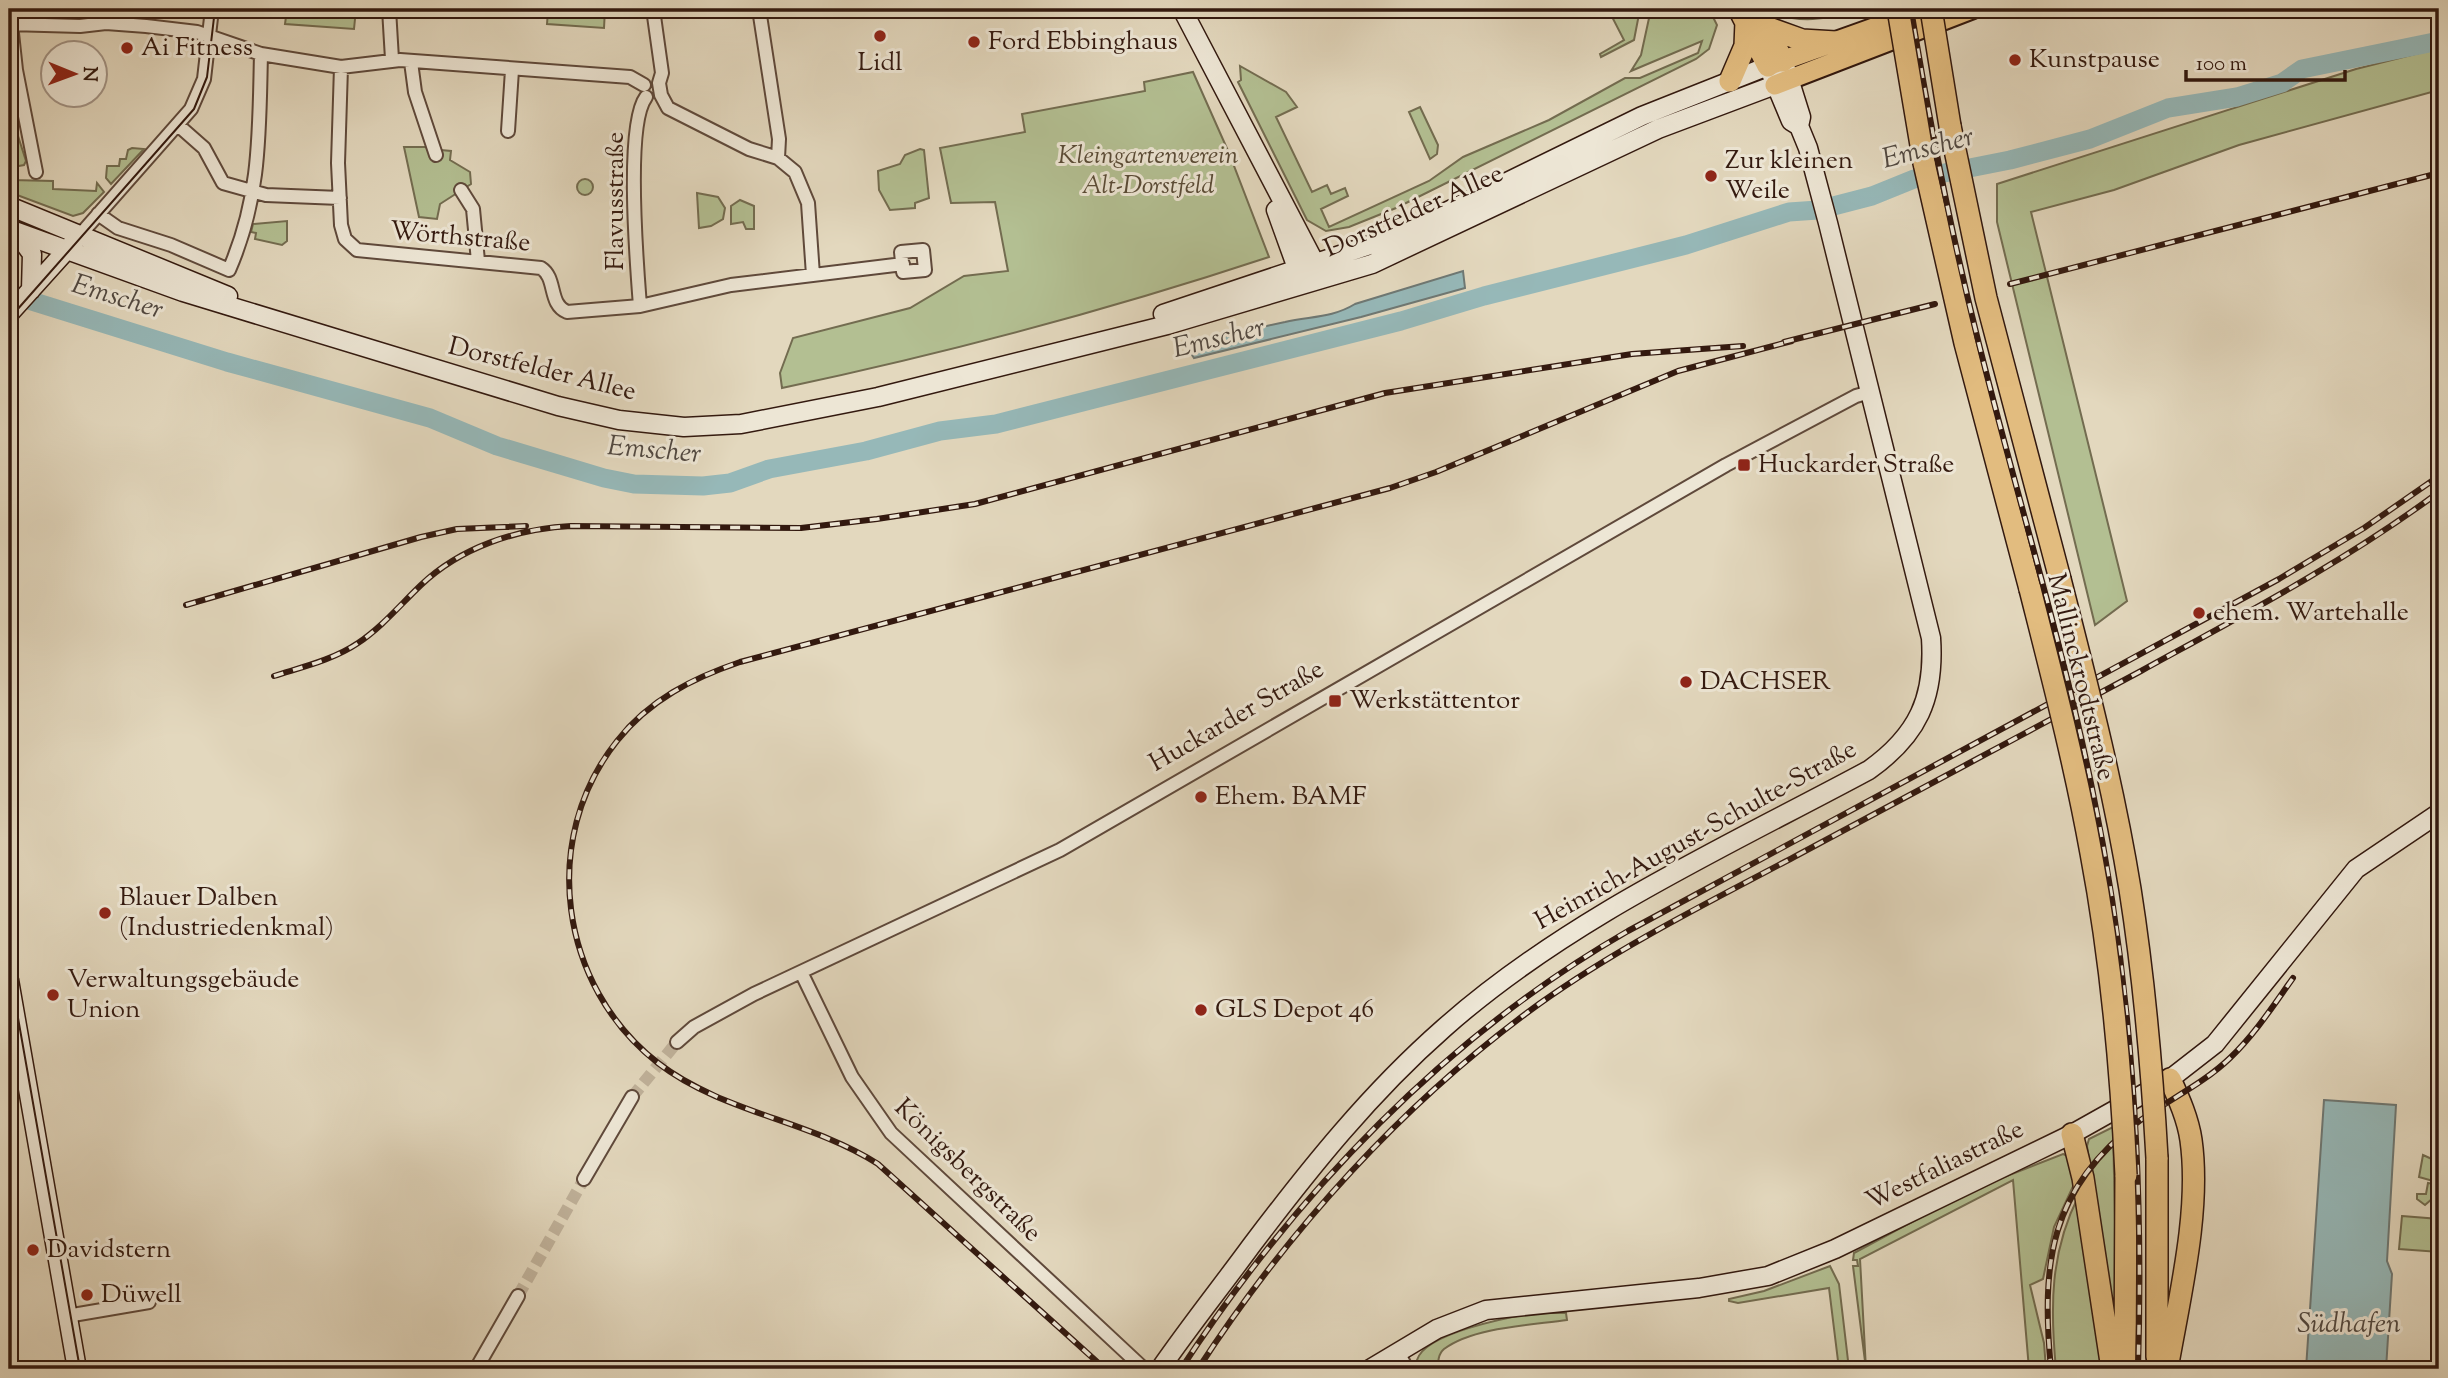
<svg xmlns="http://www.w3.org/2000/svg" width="2448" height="1378" font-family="'Sorts Mill Goudy',serif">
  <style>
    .green { fill: #b3bf92; stroke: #736c50; stroke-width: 2 }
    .water { fill: #96b8b8; stroke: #6e7874; stroke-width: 2 }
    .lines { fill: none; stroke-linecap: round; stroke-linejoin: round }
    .river { stroke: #96b8b8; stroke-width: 19 }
    .street-tunnel { stroke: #c0b29b; stroke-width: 12; stroke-dasharray: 12 6; stroke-linecap: butt }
    .street-casing { stroke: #5f493b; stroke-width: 16 }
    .secondary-casing { stroke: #33190f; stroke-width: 21 }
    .primary-casing { stroke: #33190f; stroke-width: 23 }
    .highway-casing { stroke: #33190f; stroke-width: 24 }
    .street { stroke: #ede6d5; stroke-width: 12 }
    .secondary { stroke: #ede6d5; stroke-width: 18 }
    .primary { stroke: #e2bc7f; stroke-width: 19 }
    .highway { stroke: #e2bc7f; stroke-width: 21 }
    .tram { stroke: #33190f; stroke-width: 2 }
    .rail-casing { stroke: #33190f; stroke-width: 6 }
    .rail { stroke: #ede6d5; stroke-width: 3.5; stroke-dasharray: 10; stroke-linecap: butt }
    .highway-bridge-casing { stroke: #33190f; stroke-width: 24; stroke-linecap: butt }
    .highway-bridge { stroke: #e2bc7f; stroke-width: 21 }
    .poi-dot { fill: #8f2418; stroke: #ede6d5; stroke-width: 2.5 }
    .labels { text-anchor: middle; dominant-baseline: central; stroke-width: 6; stroke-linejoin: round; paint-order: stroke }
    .poi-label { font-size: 26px; fill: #33190f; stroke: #ede6d5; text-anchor: start }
    .park-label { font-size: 26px; font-style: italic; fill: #594b36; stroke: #ede6d5 }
    .street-label { font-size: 26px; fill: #33190f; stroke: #ede6d5 }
    .water-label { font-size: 28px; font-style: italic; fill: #514942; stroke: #ede6d5 }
  </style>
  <rect width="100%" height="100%" fill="#e3d8be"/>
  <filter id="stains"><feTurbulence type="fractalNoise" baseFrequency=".00286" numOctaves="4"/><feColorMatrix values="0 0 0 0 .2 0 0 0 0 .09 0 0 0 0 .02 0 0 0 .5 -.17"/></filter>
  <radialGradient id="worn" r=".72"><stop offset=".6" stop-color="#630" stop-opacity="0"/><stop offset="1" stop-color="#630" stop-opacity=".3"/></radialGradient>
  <path class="green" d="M287,9H356L354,29L285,24Z
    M562,9H605L604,28L547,24L548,11Z
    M1608,9H1640L1634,40L1601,57L1600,54L1624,40Z
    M1651,9H1709L1717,25L1709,49L1696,59L1396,208L1349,227L1326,231L1307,220L1238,82L1241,80L1240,66L1286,92L1297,107L1276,117L1312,192L1327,185L1331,194L1345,188L1348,196L1321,209L1329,227L1429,181L1463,157L1549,120L1625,78H1640L1698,53L1702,41L1631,71L1641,55Z
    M1770,9H1857C1828,19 1797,26 1770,9Z
    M2439,48V90L2239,145L2114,190L2031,212L2127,601L2095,625L1997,222V184L2356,69Z
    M1193,72L1229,153L1269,257C1109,310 947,353 782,388L780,373L793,338L910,308L964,276L1008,271L995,202L951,203L940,148L1025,132L1022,114L1145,91L1144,82Z
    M1420,107L1438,145L1437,154L1430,159L1409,112Z
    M9,108L26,161L24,165L13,167L12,180L53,181V189L96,191L97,183L104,192L83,213L73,216L9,192Z
    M404,147H426L431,155L441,150L451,151L450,160L470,172L471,184L440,204L437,219L419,217Z
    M132,148L144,149L111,184L106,178L107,166H119L120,159H126L128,150Z
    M920,149L924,150L929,198L915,203V208L890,210L879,190L878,171L900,164L905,155Z
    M577 187a8 8 0 1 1 16 0a8 8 0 1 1-16 0Z
    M697,193L718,197L725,208L723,219L711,226L699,228Z
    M740,200L754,206V229H746L743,222L731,224V206Z
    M287,221V241L282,245L255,239L256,233L251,232L253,224Z
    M9,251L15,253L18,266L9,285Z
    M2113,1127L2118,1363L2087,1146L2089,1139Z
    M2063,1154L2070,1157L2076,1180L2054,1227L2043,1279L2030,1285L2044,1343L2046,1369H2029L2013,1180L1860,1259L1866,1369L1853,1266H1858L1857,1260H1853L1854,1253L1971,1190Z
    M2423,1155L2434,1160L2433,1181L2419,1177Z
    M2428,1183L2434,1184L2433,1198L2425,1205L2417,1199V1194H2426Z
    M2079,1195L2106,1369H2056C2050,1307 2050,1252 2079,1195Z
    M2402,1216L2439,1219V1252L2399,1249Z
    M1830,1266L1839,1284L1849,1369H1839L1829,1288L1738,1303L1729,1301V1299L1764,1291Z
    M1535,1313H1566L1567,1320C1532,1325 1473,1327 1444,1349C1438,1354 1438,1362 1438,1369H1422L1417,1360C1425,1333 1509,1317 1535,1313Z"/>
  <path class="water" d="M1463,271L1465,288L1361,317L1194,358L1192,355L1196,354L1194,348H1191L1193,344C1224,337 1254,328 1285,322C1311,316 1332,318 1355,304Z
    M2324,1100L2396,1105L2387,1261L2392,1274L2386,1369H2306Z"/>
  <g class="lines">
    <path class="river" d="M9,294L227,362L430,418L497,446L604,478L634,484L703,486L730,483L769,469L866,451L940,431L996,424L1401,321L1484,296L1686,245L1789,212L1818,210L1872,196L1914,179L2010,160L2090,139L2168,108L2237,97L2282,83L2302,69L2439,41"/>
    <path class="street-tunnel" d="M632,1097L677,1042
      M518,1296L584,1179"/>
    <defs>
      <path id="street" d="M389,9L392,59
        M653,9L662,73L659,83
        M759,9L779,139L778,158
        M116,23L118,9
        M9,24L80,26L106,23L146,26L197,32L261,54L341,67L400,60L630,77L644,85
        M11,24L16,70L36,172
        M411,62L415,92L436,155
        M341,67L338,163L341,225L345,239L357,250L541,268C557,278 548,304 567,312L640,306L731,285L903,264
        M659,83L661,95L668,108L749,149L778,158L795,172L808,203L813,275
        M179,126L204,148L223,183L266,195L340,198
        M508,131L512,70
        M461,190L473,209L478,261
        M98,214L118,228L171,245L229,270C261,197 259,132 261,54
        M80,235L191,109L204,79L212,9
        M923,250L925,270L903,272L901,252Z
        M640,306C637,267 625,125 646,97
        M801,972L852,1077L891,1133L1144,1369
        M677,1042L694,1027L754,994L1060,850L1726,465L1856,396L1870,392
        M584,1179L632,1097
        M67,1316L149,1302
        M1398,1352L1407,1369
        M476,1369L518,1296"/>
      <path id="secondary" d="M1182,9L1316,265L1314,274
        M9,206L228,296
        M1276,210L1298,271L1305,277
        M9,229L183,292L558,406L619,420L684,427L741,424L878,397L1167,325L1372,264L1658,129L1775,85
        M16,232L32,254L31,290
        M9,314L73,243
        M1163,314L1397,236L1642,116L1768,66L1791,121L1799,126
        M9,980L77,1369
        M1160,1369C1189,1327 1221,1287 1251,1246C1310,1168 1370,1093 1444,1028C1568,918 1724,848 1869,770C1918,735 1935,698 1931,638L1828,223L1808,148L1799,126L1801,117L1785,66
        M1370,1369L1437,1329L1486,1310L1699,1288L1768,1276L1835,1249L2072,1134L2170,1079L2215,1044L2356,869L2439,813"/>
      <path id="primary" d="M1770,65L1927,9
        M1775,85L1972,9"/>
      <path id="highway" d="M1739,9L1768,66
        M1757,9L1783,61
        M1766,27L1802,40L1836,42
        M1730,81L1745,46L1746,21
        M1950,126L1986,298L2060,579
        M1924,163L1965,343L2030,589
        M2072,1134L2083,1178L2112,1369
        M2157,1357V1158
        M2125,1369L2126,1175
        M2167,1369C2179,1299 2201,1211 2191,1140C2188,1119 2179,1099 2170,1079"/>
    </defs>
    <use href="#street" class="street-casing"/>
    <use href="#secondary" class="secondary-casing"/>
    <use href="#primary" class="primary-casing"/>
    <use href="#highway" class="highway-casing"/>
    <use href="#street" class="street"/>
    <use href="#secondary" class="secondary"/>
    <use href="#primary" class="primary"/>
    <use href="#highway" class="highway"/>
    <path class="tram" d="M9,319L194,109L207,77L215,9
      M9,967L80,1369"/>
    <defs>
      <path id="rail" d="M1911,9C1929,119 1950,228 1977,336C2014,487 2061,636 2092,788C2132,980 2144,1173 2138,1369
        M2010,284L2439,173
        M1784,342L1935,304
        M186,605L421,537L457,529L526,526
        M274,676C302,667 333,660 358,643C382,627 400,605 421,585C461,547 516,529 571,526L801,528L877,519L975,504L1385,393L1632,354L1743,346
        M1105,1369L878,1164C809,1120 723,1113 658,1063C559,986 539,839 617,741C649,700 693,678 740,662L1390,488L1436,472L1678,371L1792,341
        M1181,1369C1295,1194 1447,1035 1628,931L2279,579L2364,528L2439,476
        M1198,1369C1288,1230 1405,1101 1539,1004C1619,947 1707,903 1794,857C1910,795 2025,733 2141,671C2243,615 2346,561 2439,492
        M2051,1369C2041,1265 2049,1189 2138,1122C2168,1100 2203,1084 2230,1058C2255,1034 2273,1006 2293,978"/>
    </defs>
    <use href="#rail" class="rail-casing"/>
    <use href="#rail" class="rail"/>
    <defs>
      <path id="highway-bridge" d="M1898,9L1924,163
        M1931,9L1950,126
        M2060,579C2086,681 2113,784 2130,889C2144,978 2152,1068 2157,1158
        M2030,589C2052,676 2075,764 2091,853C2111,959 2121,1066 2126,1175"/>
    </defs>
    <use href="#highway-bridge" class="highway-bridge-casing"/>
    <use href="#highway-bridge" class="highway-bridge"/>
  </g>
  <g class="poi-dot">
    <circle cx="880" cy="36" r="7"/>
    <circle cx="974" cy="42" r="7"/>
    <circle cx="127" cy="48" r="7"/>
    <circle cx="2015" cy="60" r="7"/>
    <circle cx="1711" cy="176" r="7"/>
    <rect x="1737" y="458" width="14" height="14" rx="3.5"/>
    <circle cx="2199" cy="613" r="7"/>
    <circle cx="1686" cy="682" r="7"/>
    <rect x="1328" y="694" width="14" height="14" rx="3.5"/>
    <circle cx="1201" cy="797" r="7"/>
    <circle cx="105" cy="913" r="7"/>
    <circle cx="53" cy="995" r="7"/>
    <circle cx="1201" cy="1010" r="7"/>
    <circle cx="33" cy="1250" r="7"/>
    <circle cx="87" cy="1295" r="7"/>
  </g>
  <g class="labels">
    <g class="poi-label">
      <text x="988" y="42">Ford Ebbinghaus</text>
      <text x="141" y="48">Ai Fitness</text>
      <text x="2029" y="60">Kunstpause</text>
      <text x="880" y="63" text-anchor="middle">Lidl</text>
      <text x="1725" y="161">Zur kleinen<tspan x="1725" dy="30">Weile</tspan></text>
      <text x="1758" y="465">Huckarder Straße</text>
      <text x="2213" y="613">ehem. Wartehalle</text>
      <text x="1700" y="682">DACHSER</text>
      <text x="1349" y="701">Werkstättentor</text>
      <text x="1215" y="797">Ehem. BAMF</text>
      <text x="119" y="898">Blauer Dalben<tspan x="119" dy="30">(Industriedenkmal)</tspan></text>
      <text x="67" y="980">Verwaltungsgebäude<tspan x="67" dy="30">Union</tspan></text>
      <text x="1215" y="1010">GLS Depot 46</text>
      <text x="47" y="1250">Davidstern</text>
      <text x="101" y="1295">Düwell</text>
    </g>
    <g class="park-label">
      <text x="1148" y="156">Kleingartenverein<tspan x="1148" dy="30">Alt-Dorstfeld</tspan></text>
    </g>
    <g class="street-label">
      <text transform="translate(616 201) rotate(-90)">Flavusstraße</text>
      <text transform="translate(1414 212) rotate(-24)">Dorstfelder Allee</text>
      <text transform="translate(460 238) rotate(5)">Wörthstraße</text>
      <text transform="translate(542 370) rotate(14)">Dorstfelder Allee</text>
      <text transform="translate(2080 677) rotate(76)">Mallinckrodtstraße</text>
      <text transform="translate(1237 717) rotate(-30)">Huckarder Straße</text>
      <text transform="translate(1696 836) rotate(-29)">Heinrich-August-Schulte-Straße</text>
      <text transform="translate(1945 1166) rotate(-26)">Westfaliastraße</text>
      <text transform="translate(967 1171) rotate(44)">Königsbergstraße</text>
    </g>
    <g class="water-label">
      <text transform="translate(1928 149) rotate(-15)">Emscher</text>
      <text transform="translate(117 298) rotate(17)">Emscher</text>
      <text transform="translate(1219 339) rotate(-14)">Emscher</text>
      <text transform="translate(654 451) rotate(5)">Emscher</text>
      <text x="2349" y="1325">Südhafen</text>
    </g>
  </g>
  <rect width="2448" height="1378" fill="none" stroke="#e3d8be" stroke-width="35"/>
  <rect x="10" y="10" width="2427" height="1357" fill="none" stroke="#33190f" stroke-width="3.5"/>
  <rect x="18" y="18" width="2413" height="1343" fill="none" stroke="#33190f" stroke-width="2"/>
  <g transform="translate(74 74) rotate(91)"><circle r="33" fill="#ede6d5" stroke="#a39486" stroke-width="2"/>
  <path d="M0-5L12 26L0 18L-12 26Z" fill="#8f2418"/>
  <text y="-10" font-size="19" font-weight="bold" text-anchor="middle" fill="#33190f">N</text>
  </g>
  <path d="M2186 70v10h159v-10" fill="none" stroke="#33190f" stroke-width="3.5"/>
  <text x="2196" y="70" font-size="21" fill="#33190f" stroke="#ede6d5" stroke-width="5" paint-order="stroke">100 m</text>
  <rect width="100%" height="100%" filter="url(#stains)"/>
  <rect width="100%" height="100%" fill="url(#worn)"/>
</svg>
